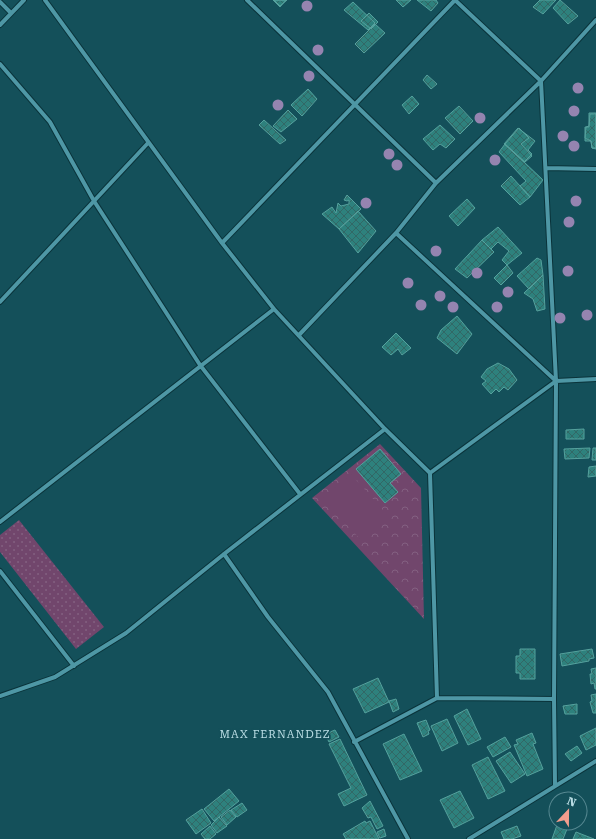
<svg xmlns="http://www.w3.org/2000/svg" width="596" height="839" font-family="'Roboto Serif',serif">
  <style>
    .grass { fill: url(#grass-dots) }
    .park { fill: url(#park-crowns) }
    .garden { fill: #71466c }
    .building { fill: url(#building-cross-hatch); stroke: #55a19d }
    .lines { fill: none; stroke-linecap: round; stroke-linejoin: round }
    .street-casing { stroke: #0a333a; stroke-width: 6 }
    .street { stroke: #4e97a5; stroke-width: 4 }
    .tree { fill: #9584b0 }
    .labels { text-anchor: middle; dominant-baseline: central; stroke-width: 3.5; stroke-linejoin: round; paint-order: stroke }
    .neighbourhood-label { font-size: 11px; letter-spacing: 1px; fill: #badde4; stroke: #14505a }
  </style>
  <defs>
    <pattern id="grass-dots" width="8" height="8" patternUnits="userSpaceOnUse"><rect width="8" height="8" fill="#71466c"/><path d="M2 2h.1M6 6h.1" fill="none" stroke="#836081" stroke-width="1.8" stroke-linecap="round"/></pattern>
    <pattern id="park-crowns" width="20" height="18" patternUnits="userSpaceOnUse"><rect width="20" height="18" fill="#71466c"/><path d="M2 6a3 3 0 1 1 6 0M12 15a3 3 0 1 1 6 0" fill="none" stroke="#836081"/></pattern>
    <pattern id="building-cross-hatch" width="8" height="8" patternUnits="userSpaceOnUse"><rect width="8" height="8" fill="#2e817d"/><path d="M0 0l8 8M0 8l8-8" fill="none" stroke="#326866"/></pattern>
  </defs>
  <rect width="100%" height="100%" fill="#14505a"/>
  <path class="grass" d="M19,520L104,627L76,649L0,552V535Z"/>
  <path class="park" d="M380,444L421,488L424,619L312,498Z"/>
  <path class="garden" d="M351,474L387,515L360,539L323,497Z"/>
  <path class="building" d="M273,0H286L280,7Z
    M274,0H287L280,6Z
    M396,0H411L403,7Z
    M417,0H436L438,3L431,11Z
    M540,0H556L543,14L533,7Z
    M560,0L578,16L568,24L553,8Z
    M353,2L375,23L368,30L344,10Z
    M369,13L378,22L371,29L361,21Z
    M375,24L385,33L364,53L355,44Z
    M427,75L437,84L431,89L423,80Z
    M308,89L317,99L302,116L291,105Z
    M412,96L419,104L409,114L402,105Z
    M459,106L473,121L460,134L445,118Z
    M288,110L297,119L281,132L273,126Z
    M589,113H596V148H592L591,141H585V127H589Z
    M590,114H596V149L592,148L591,141L585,138L586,127L589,126Z
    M264,120L286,140L280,144L259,125Z
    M440,125L455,139L446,148L440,144L433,150L423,139Z
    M518,128L535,141L528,150L532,154L524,162L504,144Z
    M519,128L529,138L521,144L532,156L525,162L505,144Z
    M505,144L543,180L530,197L520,186L526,181L499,152Z
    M511,176L530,197L520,205L501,186Z
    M347,195L361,209L339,229L322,214L332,207L336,213L338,203L341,206L349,204V200L347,201L344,200Z
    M467,199L475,208L458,226L449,216Z
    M358,211L376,231L358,253L339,229Z
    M498,227L522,253L507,265L502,260L509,251L498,242L491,249L482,240Z
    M482,240L494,252L467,278L455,269Z
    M537,258L541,260L543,275L529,289L517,276Z
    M507,265L513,273L501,285L494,278Z
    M543,275L545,309L537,311L533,299L524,293Z
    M457,316L472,334L457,354L437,338L441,330Z
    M396,333L411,348L402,355L398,349L391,355L382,347Z
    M498,363L509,369L517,380L508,390L504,387L499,392L496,389L491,394L482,384L486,381L481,377L487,369Z
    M584,429V439H566V430Z
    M590,448L589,458L565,459L564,449Z
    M593,448H596V460H592Z
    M380,449L401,474L390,483L398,492L385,503L356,469Z
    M596,466V476L588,477L589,467Z
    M520,649H535V679H520V673H516V656H520Z
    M592,649L594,658L589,659V661L562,666L560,654Z
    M596,668V689H595L594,683L591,684L590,674H592L591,669Z
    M378,678L389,702L365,713L353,689Z
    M596,694V713H593L590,702L592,701L591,695Z
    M396,699L399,709L393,712L389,701Z
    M577,704V714H565L563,706Z
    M467,709L481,739L468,745L454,716Z
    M447,719L458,743L442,751L431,726Z
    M426,720L430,730L428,731L429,734L423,737L417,723Z
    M596,728V745L586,750L580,736Z
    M335,730L339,737L329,742L325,734Z
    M532,733L536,743L533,744L543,769L527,776L514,745L518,744L516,740Z
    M404,734L422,771L400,780L383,744Z
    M505,737L511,747L493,757L487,747Z
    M340,739L367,795L344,806L338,794L351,788L329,744Z
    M577,746L582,753L571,761L565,754Z
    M510,752L525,774L511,783L496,761Z
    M488,757L505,791L488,799L472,765Z
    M229,789L239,801L214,821L204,809Z
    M460,791L474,818L454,828L440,800Z
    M370,801L383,826L377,829L371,817L368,818L362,808Z
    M242,803L247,810L237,817L231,810Z
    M202,809L211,823L196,834L186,820Z
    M230,810L236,817L227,825L221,817Z
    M219,817L227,826L217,833L211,825Z
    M365,821L366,823L370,821L379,839H346L343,834Z
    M557,825L567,829L563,839H552Z
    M210,826L216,834L210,839H205L201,834Z
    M517,826L521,836L512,839H504L501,832Z
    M384,829L386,836L380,838L377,832Z
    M576,832L594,839H573Z"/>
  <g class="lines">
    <defs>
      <path id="street" d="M45,0L222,243L274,309L385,429
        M247,0L436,183
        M455,0L541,81L556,381L554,699L555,785
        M0,2L11,13
        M0,25L24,0
        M0,64L50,122L94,201L200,365L300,494
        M546,168L596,169
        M396,233L556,381L596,379
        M222,243L455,0
        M0,302L148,143
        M299,335L396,233L436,183L541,81L596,20
        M430,473L556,381
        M0,522L274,309
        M224,554L268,617L328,692L408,839
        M0,571L74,666
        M0,696L55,677L126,633L224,554L385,429L430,473L437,698
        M354,742L437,698L554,699
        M469,839L596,761"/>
    </defs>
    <use href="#street" class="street-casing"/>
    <use href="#street" class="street"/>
  </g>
  <g class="tree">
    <circle cx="307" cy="6" r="5.5"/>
    <circle cx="318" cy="50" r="5.5"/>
    <circle cx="309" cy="76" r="5.5"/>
    <circle cx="578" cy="88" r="5.5"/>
    <circle cx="278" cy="105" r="5.5"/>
    <circle cx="574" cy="111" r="5.5"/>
    <circle cx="480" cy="118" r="5.5"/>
    <circle cx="563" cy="136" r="5.5"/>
    <circle cx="574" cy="146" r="5.5"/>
    <circle cx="389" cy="154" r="5.5"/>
    <circle cx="495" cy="160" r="5.5"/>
    <circle cx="397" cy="165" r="5.5"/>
    <circle cx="576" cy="201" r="5.5"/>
    <circle cx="366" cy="203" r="5.5"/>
    <circle cx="569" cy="222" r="5.5"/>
    <circle cx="436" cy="251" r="5.5"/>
    <circle cx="568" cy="271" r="5.5"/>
    <circle cx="477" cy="273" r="5.5"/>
    <circle cx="408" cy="283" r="5.5"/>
    <circle cx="508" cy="292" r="5.5"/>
    <circle cx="440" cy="296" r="5.5"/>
    <circle cx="421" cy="305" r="5.5"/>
    <circle cx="453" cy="307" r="5.5"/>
    <circle cx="497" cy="307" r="5.5"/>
    <circle cx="587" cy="315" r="5.5"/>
    <circle cx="560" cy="318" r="5.5"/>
  </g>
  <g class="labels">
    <g class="neighbourhood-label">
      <text x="275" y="734">MAX FERNANDEZ</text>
    </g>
  </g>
  <g transform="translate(568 811) rotate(22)"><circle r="19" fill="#14505a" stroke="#568891"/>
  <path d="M0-3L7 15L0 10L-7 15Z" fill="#f49d8d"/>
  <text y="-6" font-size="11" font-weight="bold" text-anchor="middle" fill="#badde4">N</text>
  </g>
</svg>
